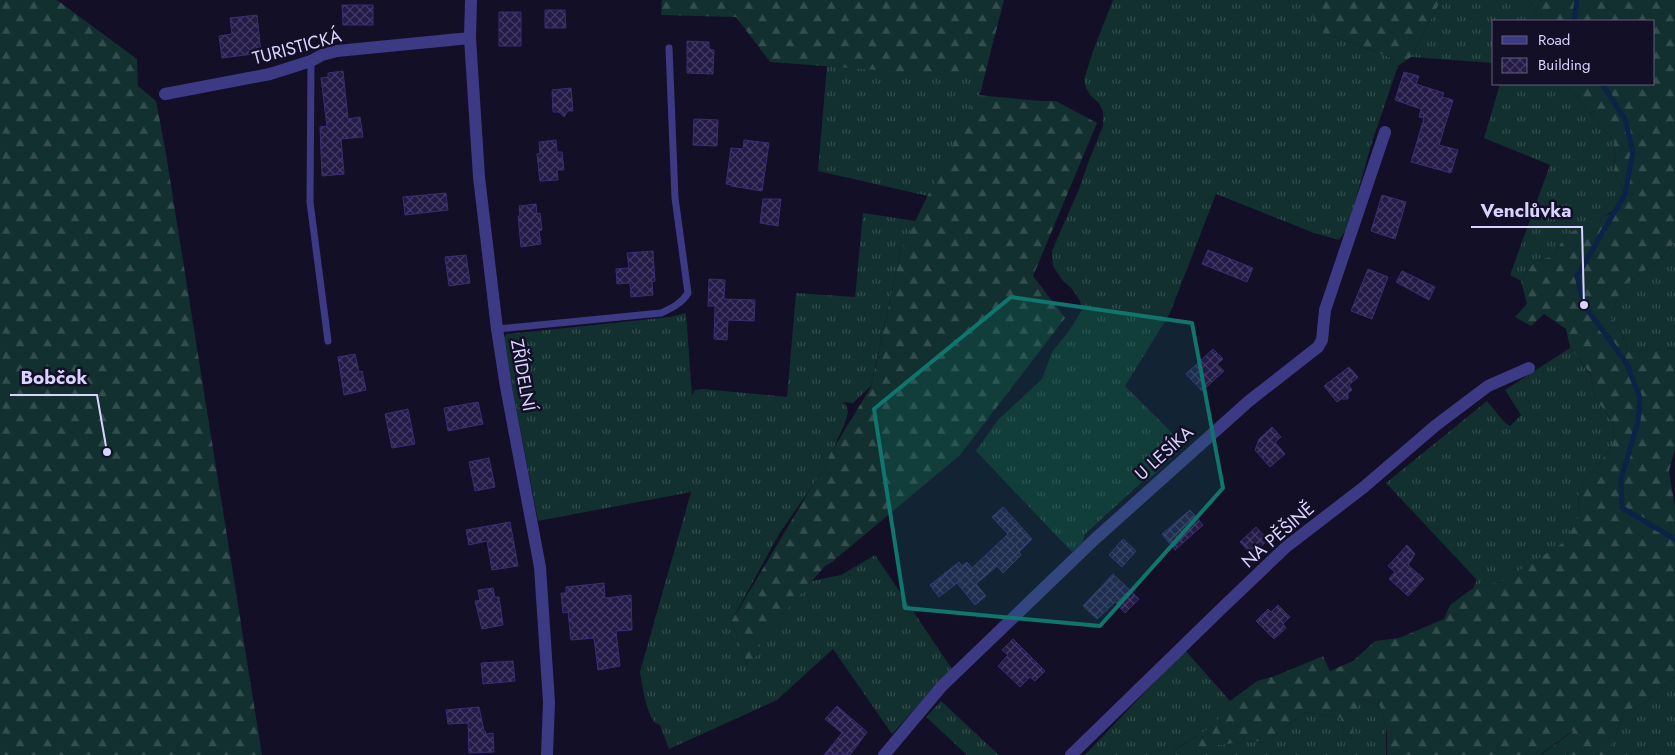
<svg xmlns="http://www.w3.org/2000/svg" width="1675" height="755" font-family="Jost,sans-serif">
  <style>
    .grass { fill: url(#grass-tufts) }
    .forest { fill: url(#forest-firs) }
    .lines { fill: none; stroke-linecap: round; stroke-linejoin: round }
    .stream { stroke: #0c2248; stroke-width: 5 }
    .building { fill: url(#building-cross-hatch); stroke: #3b2d73 }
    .service { stroke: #3d3a85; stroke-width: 7 }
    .minor { stroke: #3d3a85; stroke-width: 12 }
    .marked { fill: #0f766e; fill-opacity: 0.2; stroke: #0f766e; stroke-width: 4; stroke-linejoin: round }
    .labels { text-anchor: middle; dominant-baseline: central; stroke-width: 5; stroke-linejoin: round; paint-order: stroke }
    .street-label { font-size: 18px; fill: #d9d4ff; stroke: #130f26 }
    .leader { fill: none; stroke: #d9d4ff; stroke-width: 2 }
    .callout-dot { fill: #d9d4ff; stroke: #130f26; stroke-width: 2 }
    .callout-label { font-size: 19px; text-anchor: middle; font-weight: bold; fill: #d9d4ff; stroke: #130f26; stroke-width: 5; stroke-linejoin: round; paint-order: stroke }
  </style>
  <defs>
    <pattern id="grass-tufts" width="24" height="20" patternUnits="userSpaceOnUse" patternTransform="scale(1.25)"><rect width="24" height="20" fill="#12302f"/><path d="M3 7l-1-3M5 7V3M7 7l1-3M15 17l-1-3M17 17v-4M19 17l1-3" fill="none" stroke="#344d4e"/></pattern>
    <pattern id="forest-firs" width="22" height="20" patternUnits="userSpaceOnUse" patternTransform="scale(1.25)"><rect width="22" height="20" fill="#12302f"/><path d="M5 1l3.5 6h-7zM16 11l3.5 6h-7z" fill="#344d4e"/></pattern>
    <pattern id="building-cross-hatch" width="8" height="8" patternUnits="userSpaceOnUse" patternTransform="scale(1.25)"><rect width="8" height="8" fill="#241b47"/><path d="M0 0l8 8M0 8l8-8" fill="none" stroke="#433b63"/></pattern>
  </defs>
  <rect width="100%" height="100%" fill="#130f26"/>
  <path class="grass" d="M1113,0H1309L1322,32L1392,58L1398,66L1371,145L1348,227L1339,240L1314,233L1216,194L1170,313L1125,386L1178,439L1180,447L1177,453L1147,481L1144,480L1085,534L1083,542L1072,552L976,451L998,420L1042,379L1052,352L1069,331L1082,310L1080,301L1072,289L1063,281L1053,266L1052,251L1079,189L1088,163L1103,126V112L1099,103L1091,96L1086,88L1084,80L1093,51Z
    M1441,0H1529L1540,21H1494V63L1411,57Z
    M827,65L984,78L981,91L928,196L818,171Z
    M1500,84H1564L1614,141L1615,175L1625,194L1615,210L1566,235L1553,256L1534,262L1521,281L1510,275L1550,165L1484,138Z
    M863,213L916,221L901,250L871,386L853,403L842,402L846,405L848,412L845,423L824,469L779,534L731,622L748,666L758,642L812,581L841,575L875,555L952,669L892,734L833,649L777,700L669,749L660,725L655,723C645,709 643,689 640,672L691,492L538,521L504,344V337L507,334L670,317L686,313L692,395L695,390L703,389L787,397L796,293L855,297Z
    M1675,242V348L1628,352L1620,329L1610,317L1622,287L1659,260Z
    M1570,348L1590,374L1596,399L1614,423L1613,443L1596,469L1579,486L1578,518L1567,541L1501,582L1473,588L1477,580L1386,483L1487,401L1505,423L1510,426L1521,415L1505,390Z
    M1185,650L1230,701L1215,725L1174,750L1242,742L1266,741L1306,712L1341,718L1347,753L1360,698L1380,706L1386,728V755H1085Z
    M1675,677V755H1606L1611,748L1624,712L1645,703Z
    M941,701L999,755H967L926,717Z
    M1574,730L1566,755H1540H1541Z"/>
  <path class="forest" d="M0,0H57L137,59L138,86L156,101L165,148L262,755H0Z
    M662,0H1004L984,78L770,62L736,17L661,15Z
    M1309,0H1441L1411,57L1398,66L1392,58L1322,32L1315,24Z
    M1529,0H1675V242L1659,260L1622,287L1610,317L1620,329L1628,352L1675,348V449L1669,471L1675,507V677L1645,703L1624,712L1611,748L1606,755H1566L1573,730L1540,755H1387V732L1380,706L1361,698L1347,755L1341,718L1306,712L1266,741L1242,742L1173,751L1214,725L1230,701L1257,681L1275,676L1323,656L1330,671L1353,661L1375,641L1399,638L1444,619L1450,605L1473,588L1501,582L1566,541L1578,518L1579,486L1596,469L1613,443L1614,423L1596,399L1590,373L1570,348L1566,329L1544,314L1531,326L1515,317L1527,304L1521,281L1534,262L1553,256L1566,235L1591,221L1619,210L1625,194L1615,175L1614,141L1564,84H1654V21H1540Z
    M977,95L1041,101H1056L1097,123L1033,276L1065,318L960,455L832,562L825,566L759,642L761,650L748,666L731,622L811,488L824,469L830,454L871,387L901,250Z"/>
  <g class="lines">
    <path class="stream" d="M1574,21L1577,0
      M1602,84L1625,119L1633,152L1625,194L1577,276L1584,305L1627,364L1640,398L1638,422L1621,479L1622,508L1675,539"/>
  </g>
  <path class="building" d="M342,5H373V25H343Z
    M545,10H565L566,28H545Z
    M499,12H521V46H499Z
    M257,15L261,53L222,58L219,36L232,34L230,18Z
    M687,41L709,42V49L714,50L713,74L687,73Z
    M343,71L348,119L360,117L363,137L341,139L344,174L322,176L320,127L327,126L321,78L328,77V73Z
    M1404,72L1419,76L1416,84L1444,93L1442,97L1453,100L1439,145L1458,150L1451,173L1411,162L1424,118L1419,117L1421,109L1395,100Z
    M571,88L573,111H568L564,117L559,112H553L552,90Z
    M694,119L718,120L717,146L693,145Z
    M556,140L557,152H562L564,170H557L558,180L540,181L537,154L540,153L539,142Z
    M744,140L769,143L762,191L731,186L732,185L726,184L731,148L743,149Z
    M446,193L448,210L405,215L403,197Z
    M1382,195L1406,202L1395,239L1371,231Z
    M763,199H781L778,226L760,223Z
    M536,204L537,214L540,213L542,230L539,231L541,244L521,247L518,216H520L519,206Z
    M1208,250L1253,268L1247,282L1202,264Z
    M653,251L655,281L652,282L653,295L631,297L630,283L617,284L616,269L629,268L627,253Z
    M466,255L470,283L449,286L445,257Z
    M1368,269L1388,277L1372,319L1351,311Z
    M1402,271L1435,287L1429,300L1396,282Z
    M709,279L725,280L724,299L755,300L754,321L728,320L727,340L714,339L715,306H708Z
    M1213,349L1223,359L1217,364L1224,371L1202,391L1186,374Z
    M355,354L359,372L362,371L366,390L344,395L338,357Z
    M1349,367L1358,377L1349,385L1352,390L1348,393V399H1341L1337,402L1324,386Z
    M478,402L483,424L448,431L444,408Z
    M408,409L415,444L392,448L385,414Z
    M1272,427L1281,437L1275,442L1285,454L1270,467L1255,450L1259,439Z
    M489,458L495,487L475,491L469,462Z
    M1003,507L1032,539L1019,552L1021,555L1003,573L997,566L976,584L986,596L975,605L957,583L939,597L930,585L959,562L962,566L967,562L972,568L1008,534L992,517Z
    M1190,510L1203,525L1175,550L1162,534Z
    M510,522L518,566L492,570L487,541L469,545L466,530Z
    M1256,527L1268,540L1252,555L1240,542Z
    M1123,539L1136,551L1122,567L1109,555Z
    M1407,545L1415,554L1408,565L1424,579L1408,596L1389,579L1395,572L1388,566Z
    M1113,574L1139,599L1125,613L1115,602L1097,619L1083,606Z
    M604,583L605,598L631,595L632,630L616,631L620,666L598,670L594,638L571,640L568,612L563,613L561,593H566V587Z
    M493,588L495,597H499L503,625L482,629L475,601L480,600L478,590Z
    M1278,605L1290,617L1283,624L1286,628L1274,639L1256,621L1268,609L1271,612Z
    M1013,639L1045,671L1035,681L1030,677L1020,687L998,666L1008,655L1002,650Z
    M513,661L515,681L483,684L481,663Z
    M837,706L867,732L850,755H824L842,733L825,719Z
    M479,707L484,731H485L486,734L493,733L494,752L469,753L468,723L448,724L446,710Z"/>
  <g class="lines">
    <path class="service" d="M311,61L310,202L328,341
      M497,329L661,313C672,308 681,304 688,293L675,198L669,48"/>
    <path class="minor" d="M471,0L470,38L479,177L497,329L506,387L540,567L549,702L547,755
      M165,94L270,74L311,61L322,55L337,51L470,38
      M884,755L942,686L1095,539L1249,401L1318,347L1322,340L1325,310L1385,132
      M1071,755L1220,610L1286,547L1364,487L1435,426L1488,386L1529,368"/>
  </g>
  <path class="marked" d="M1011,297L1192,323L1223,488L1100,626L905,608L874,409Z"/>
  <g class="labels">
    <g class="street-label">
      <text transform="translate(297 47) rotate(-15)">TURISTICKÁ</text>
      <text transform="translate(523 375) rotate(80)">ZŘÍDELNÍ</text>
      <text transform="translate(1164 453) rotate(-42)">U LESÍKA</text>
      <text transform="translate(1278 535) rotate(-41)">NA PĚŠINĚ</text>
    </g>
  </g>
  <path class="leader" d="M1584 305L1582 227H1471M107 452L97 395H10"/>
  <g class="callout-dot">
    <circle cx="1584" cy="305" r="5"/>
    <circle cx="107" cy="452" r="5"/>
  </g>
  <g class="callout-label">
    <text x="1526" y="217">Venclůvka</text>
    <text x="54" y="384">Bobčok</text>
  </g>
  <rect x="1492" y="20" width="162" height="65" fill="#130f26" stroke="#625e7d"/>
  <rect x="1502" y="36" width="25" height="8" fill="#3d3a85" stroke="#625e7d"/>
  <text x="1538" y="45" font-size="15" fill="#d9d4ff">Road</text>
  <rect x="1502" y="58" width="25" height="15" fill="url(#building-cross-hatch)" stroke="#625e7d"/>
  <text x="1538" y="70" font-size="15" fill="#d9d4ff">Building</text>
</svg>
